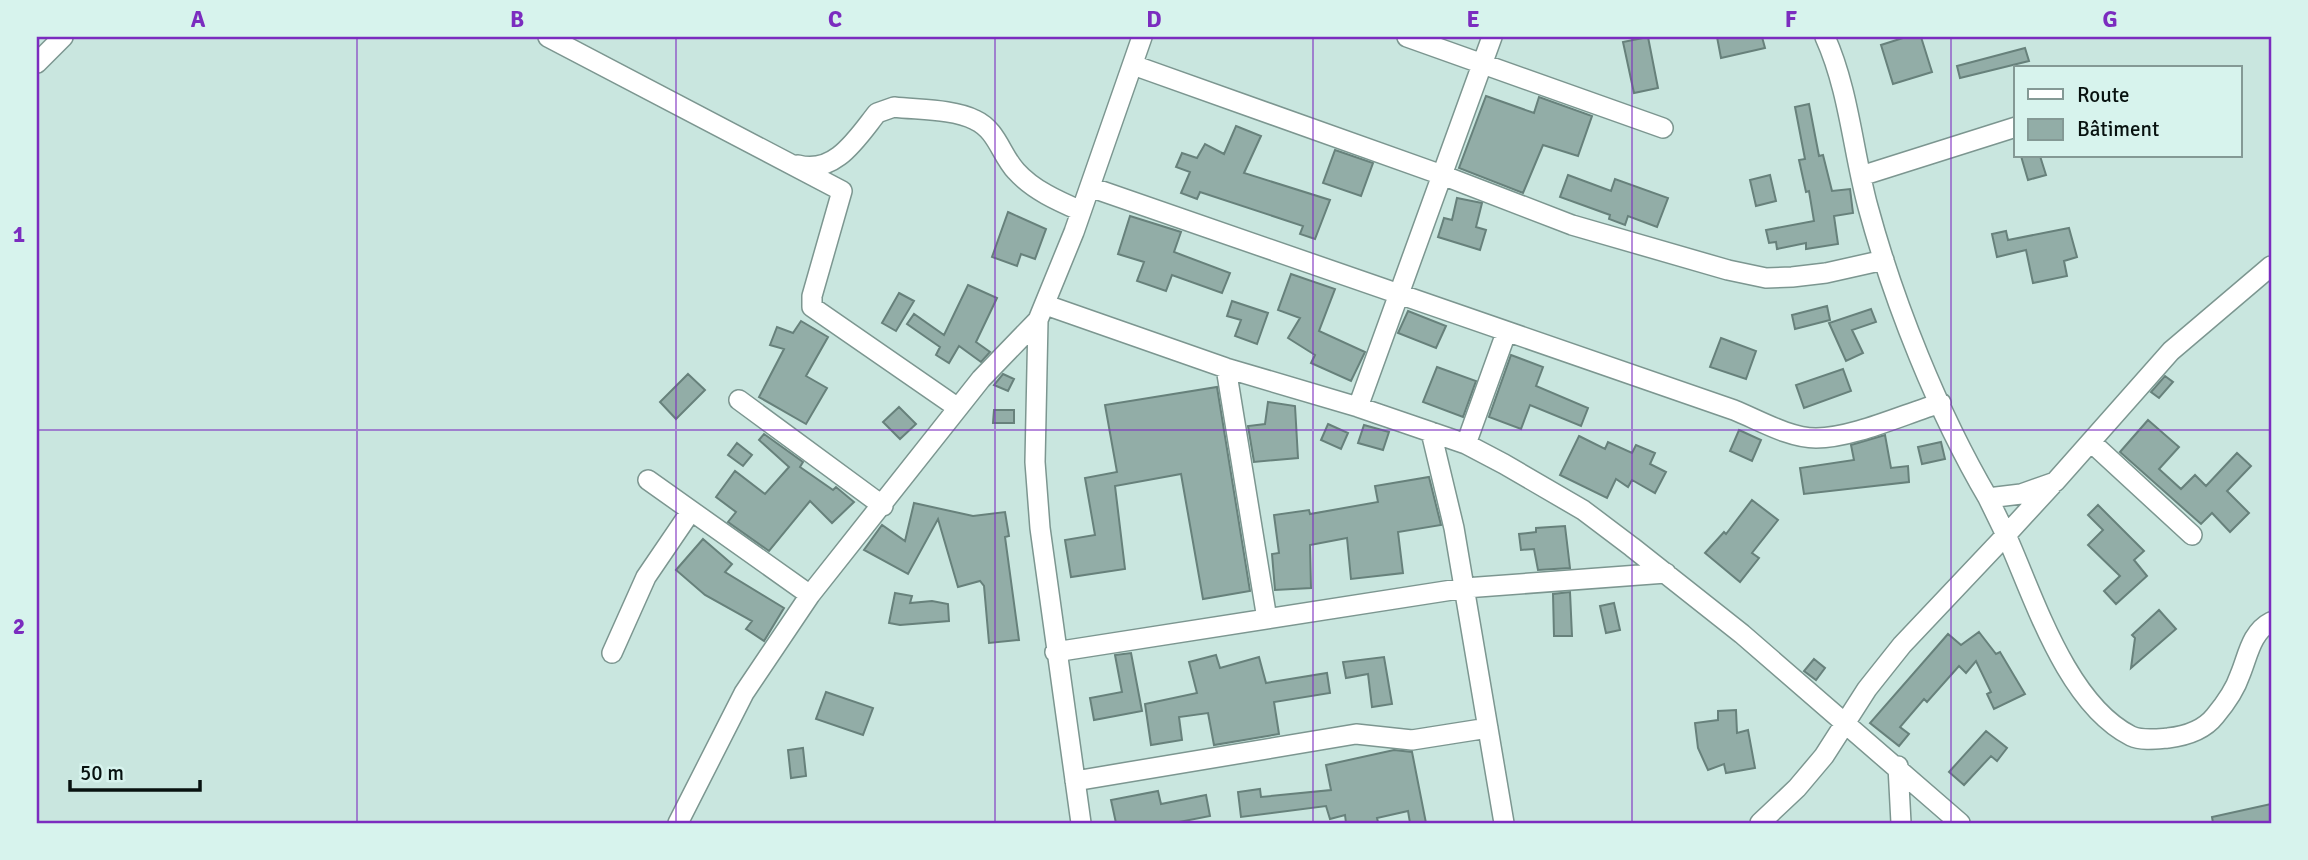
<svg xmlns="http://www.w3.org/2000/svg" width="2308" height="860" font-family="Signika,sans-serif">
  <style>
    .building { fill: #92ada7; stroke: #67817b; stroke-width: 2 }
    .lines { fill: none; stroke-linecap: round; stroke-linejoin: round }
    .minor-casing { stroke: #7c9690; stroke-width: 22 }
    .minor { stroke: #fff; stroke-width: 19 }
    .grid { fill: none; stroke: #7b2cbf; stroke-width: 2; stroke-opacity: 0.55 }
    .neatline { fill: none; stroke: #7b2cbf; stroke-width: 2.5 }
    .grid-label { font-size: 23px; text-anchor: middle; font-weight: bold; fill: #7b2cbf }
  </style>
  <rect width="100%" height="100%" fill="#c9e6df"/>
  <path class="building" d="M1648,37L1658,88L1634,93L1623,42Z
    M1717,37H1762L1765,48L1721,58Z
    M1906,37H1921L1932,72L1893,84L1881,45Z
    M2025,48L2029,61L1960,78L1957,66Z
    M1486,96L1534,113L1539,97L1592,116L1578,156L1543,145L1523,193L1459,168Z
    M1809,104L1819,156L1823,155L1832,191L1850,189L1853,213L1834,216L1838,244L1806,249V243L1777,249L1776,242L1769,243L1766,230L1814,221L1809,191L1806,192L1799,160L1805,159L1795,107Z
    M1236,126L1261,136L1244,173L1330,200L1315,239L1300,234L1303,226L1200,192L1197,199L1181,193L1190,172L1176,167L1182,153L1197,158L1205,144L1224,154Z
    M1335,150L1373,163L1361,196L1323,183Z
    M2021,156H2040L2046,175L2028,180Z
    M1568,175L1611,191L1615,179L1668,198L1657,227L1628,216L1625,225L1609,219L1610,215L1560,197Z
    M1770,175L1776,201L1756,206L1750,180Z
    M1457,198L1482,203L1476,227L1486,230L1480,250L1438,237L1444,218L1452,220Z
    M1008,212L1046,229L1035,259L1021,254L1017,266L992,257Z
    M1130,216L1181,232L1174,252L1230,273L1222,293L1172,275L1166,291L1137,281L1144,262L1118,254Z
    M2069,228L2077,257L2064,261L2067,276L2033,283L2026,250L1997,257L1992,234L2006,231L2008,240Z
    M1291,274L1335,289L1319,331L1365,352L1351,381L1311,363L1315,355L1288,338L1300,318L1278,310Z
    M968,285L997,298L976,342L990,352L981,362L959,346L949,363L936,355L940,347L907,324L914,314L944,335Z
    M899,293L914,301L896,331L882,323Z
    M1232,301L1268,313L1257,344L1235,336L1241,320L1227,316Z
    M1827,306L1830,320L1795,329L1792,315Z
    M1871,309L1876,322L1852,330L1863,353L1846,361L1829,323Z
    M1408,311L1446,326L1436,348L1398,333Z
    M801,321L828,337L806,376L827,388L806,424L759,397L784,349L770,345L777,327L793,333Z
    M1721,338L1756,351L1746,379L1710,367Z
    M1511,355L1543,367L1536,386L1588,408L1581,426L1530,405L1521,429L1489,417Z
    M1437,367L1476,381L1463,417L1423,402Z
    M1843,369L1851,391L1804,408L1796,385Z
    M688,374L705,390L676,419L660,402Z
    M1003,374L1014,379L1008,391L994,385Z
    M2165,376L2173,382L2159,398L2151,392Z
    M1217,387L1250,591L1203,599L1181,474L1115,486L1125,569L1071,577L1065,540L1095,535L1085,478L1117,472L1105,405Z
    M1268,402L1295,406L1298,458L1254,462L1248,426L1265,424Z
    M899,407L916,424L900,439L883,422Z
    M994,410H1014V423H993Z
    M2148,420L2179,447L2159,469L2181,489L2195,475L2206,486L2237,453L2251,466L2227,491L2249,513L2230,532L2212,513L2201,524L2120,452Z
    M1328,424L1348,433L1341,449L1321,440Z
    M1364,425L1389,432L1383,450L1358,443Z
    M1739,430L1761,440L1752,461L1730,451Z
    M764,434L803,462L800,467L833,490L836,487L854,502L832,523L810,501L769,551L728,522L736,512L716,497L735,471L765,494L789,467L759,440Z
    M1885,435L1891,468L1908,466L1909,482L1804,494L1800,468L1854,460L1851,445Z
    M1579,436L1605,449L1608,442L1632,453L1636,445L1655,453L1650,464L1666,472L1655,493L1632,480L1628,487L1616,479L1607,498L1560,475Z
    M1941,442L1945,459L1922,464L1918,447Z
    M737,443L752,455L743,466L728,455Z
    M1429,477L1441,525L1398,532L1403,573L1351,579L1347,538L1310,545L1311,588L1275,590L1272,554L1279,553L1274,515L1309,510L1310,514L1378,502L1375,486Z
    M1752,500L1778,520L1752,553L1759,558L1740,582L1705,553L1724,532L1726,534Z
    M914,503L973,516L1005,512L1009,536L1005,537L1019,640L989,643L984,586L980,581L958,587L938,519L908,574L864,550L882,525L905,541Z
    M2098,505L2144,551L2134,560L2147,576L2116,604L2104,591L2120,576L2088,545L2103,530L2088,515Z
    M1565,526L1570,568L1538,570L1534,549L1521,550L1519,534L1536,532V528Z
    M703,539L732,564L725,572L784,608L764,641L746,629L752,621L705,595L676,570Z
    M1570,592L1572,636H1554L1553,594Z
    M895,593L912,596L910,603L932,601L948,604L949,621L900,625L889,623Z
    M1614,603L1620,630L1606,633L1600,606Z
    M2159,610L2176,629L2131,668L2135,638L2132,635Z
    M1979,632L1996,654L2000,652L2025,694L1994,709L1987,694L1991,692L1976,661L1966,673L1959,666L1927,702L1924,699L1900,727L1909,734L1899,746L1870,723L1948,634L1961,645Z
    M1131,653L1142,711L1094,720L1090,698L1122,692L1115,655Z
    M1216,655L1220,668L1259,657L1266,683L1327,673L1330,693L1274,702L1279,734L1214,745L1208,713L1179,717L1182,740L1151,745L1145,704L1197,693L1189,662Z
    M1384,657L1392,704L1372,707L1368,674L1346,678L1343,662Z
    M1814,659L1825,668L1816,680L1804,671Z
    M826,692L873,708L863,735L816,719Z
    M1736,710L1737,733L1748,730L1755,768L1726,773L1724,764L1708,770L1698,748L1695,723L1718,720V711Z
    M1986,731L2007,748L1997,761L1991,756L1964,785L1949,772Z
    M803,748L806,776L791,778L788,750Z
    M1394,750L1412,752L1426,823H1410L1408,811L1377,818L1378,822L1346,823L1345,815L1330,819L1326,806L1241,817L1238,792L1260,789L1261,797L1331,790L1326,765Z
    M1158,791L1161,804L1206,795L1210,816L1174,823H1116L1111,800Z
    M2271,804V823H2213L2212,817Z"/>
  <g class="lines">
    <defs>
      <path id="minor" d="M548,37L842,191L812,296V307L958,408
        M1407,37L1663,128
        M1825,37C1849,90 1853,152 1868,207C1894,303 1938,413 1988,498L2021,494L2055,482L2171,351L2271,266
        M37,63L63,37
        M1133,65L1442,175L1572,225L1728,270L1766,278L1792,277L1826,273L1884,260
        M798,165C835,175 857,138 877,113L894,107C919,110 953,109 975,120C997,130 1001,155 1016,171C1033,190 1058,201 1081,211
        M1861,176L2016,127
        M1090,187L1734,410C1759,420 1789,438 1816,438C1853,438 1904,414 1941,403
        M1046,305L1226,368L1358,407L1466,444L1504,464L1583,510L1632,547L1742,634L1960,823
        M1226,368L1267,619
        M739,400L883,506
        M1358,407L1492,37
        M1431,432L1454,528L1504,823
        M2091,442L2192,535
        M1466,444L1506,333
        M648,480L810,595
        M2052,485L2006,535C2034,597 2066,703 2131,736C2142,741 2156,739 2168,738C2185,736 2204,730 2215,716C2225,704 2235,690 2240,675C2248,656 2251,632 2271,622
        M1055,652L1465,588L1666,573
        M612,653L646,577L691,511
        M1898,766L1901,823
        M1075,781L1356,734L1412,740L1488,728
        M678,823L744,693L810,595L981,379L1038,320
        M1081,823L1040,528L1035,462L1038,320L1074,232L1142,37
        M1760,823L1797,788L1824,756L1867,689L1902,645L2006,535L1988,498"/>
    </defs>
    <use href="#minor" class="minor-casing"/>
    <use href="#minor" class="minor"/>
  </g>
  <path class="grid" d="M357,37V823M676,37V823M995,37V823M1313,37V823M1632,37V823M1951,37V823M37,430H2271"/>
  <rect width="2308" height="860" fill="none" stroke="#d7f3ed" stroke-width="77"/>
  <rect x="2014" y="66" width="228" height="91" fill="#d7f3ed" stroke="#849995" stroke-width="2"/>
  <rect x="2028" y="89" width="35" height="10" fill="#ffffff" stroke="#849995" stroke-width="2"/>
  <text x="2077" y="102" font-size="21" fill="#081210">Route</text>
  <rect x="2028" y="119" width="35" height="21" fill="#92ada7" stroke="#849995" stroke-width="2"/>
  <text x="2077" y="136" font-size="21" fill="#081210">Bâtiment</text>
  <path d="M70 780v10h130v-10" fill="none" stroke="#081210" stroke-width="3.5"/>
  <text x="80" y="780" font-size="21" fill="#081210" stroke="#d7f3ed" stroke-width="5" paint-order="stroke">50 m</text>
  <rect x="38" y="38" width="2232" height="784" class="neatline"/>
  <g class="grid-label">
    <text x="198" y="27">A</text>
    <text x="517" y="27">B</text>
    <text x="835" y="27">C</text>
    <text x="1154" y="27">D</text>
    <text x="1473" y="27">E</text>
    <text x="1791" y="27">F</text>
    <text x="2110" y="27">G</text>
    <text x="19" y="242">1</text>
    <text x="19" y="634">2</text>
  </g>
</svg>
